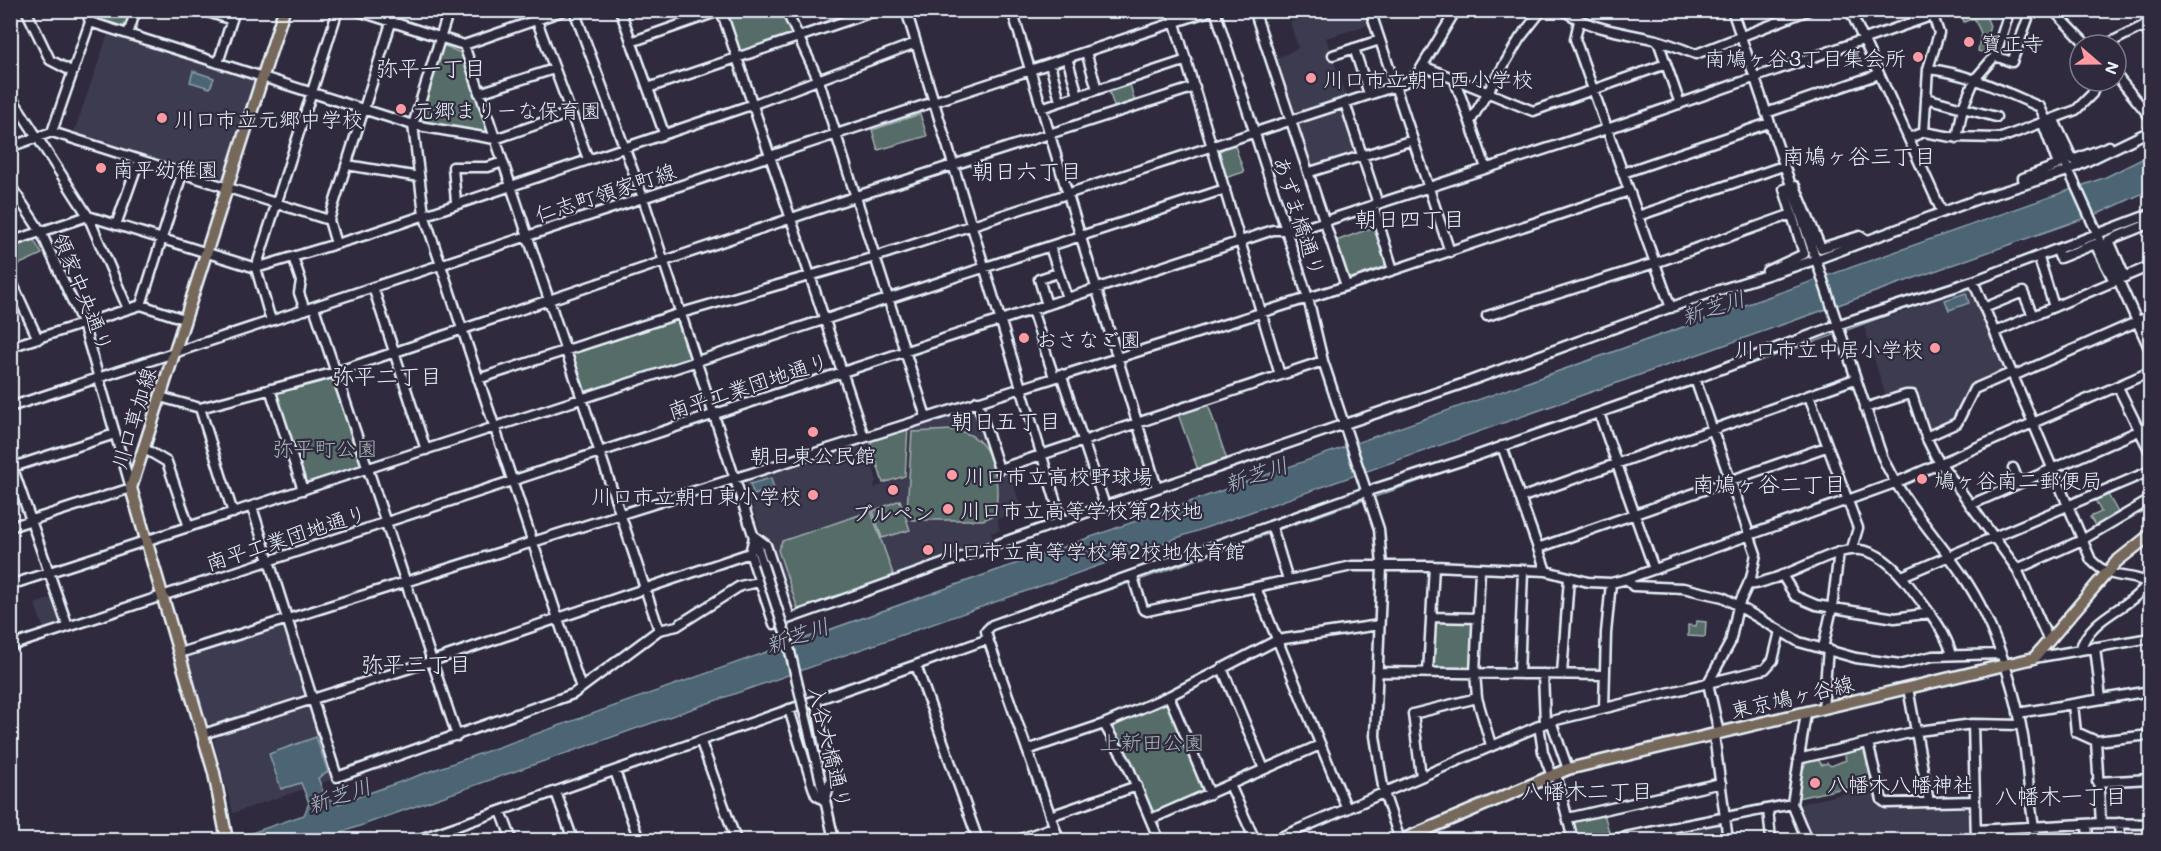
<svg xmlns="http://www.w3.org/2000/svg" width="2161" height="851" font-family="Mali,'Klee One',sans-serif">
  <style>
    .built { fill: #3d3a50 }
    .green { fill: #576c67; stroke: #a0aeb0; stroke-width: 1.5 }
    .water { fill: #4c6574; stroke: #8a9da9; stroke-width: 1.5 }
    .lines { fill: none; stroke-linecap: round; stroke-linejoin: round }
    .stream { stroke: #8a9da9; stroke-width: 1.5 }
    .minor-casing { stroke: #e8f1f8; stroke-width: 13 }
    .major-casing { stroke: #e8f1f8; stroke-width: 15 }
    .minor { stroke: #2f2a3d; stroke-width: 8 }
    .major { stroke: #76695c; stroke-width: 10 }
    .minor-bridge-casing { stroke: #e8f1f8; stroke-width: 13; stroke-linecap: butt }
    .minor-bridge { stroke: #2f2a3d; stroke-width: 8 }
    .poi-dot { fill: #ff9aa2; stroke: #2f2a3d; stroke-width: 2 }
    .labels { text-anchor: middle; dominant-baseline: central; stroke-width: 4.5; stroke-linejoin: round; paint-order: stroke }
    .poi-label { font-size: 21px; fill: #e8f1f8; stroke: #2f2a3d; text-anchor: start }
    .street-label { font-size: 21px; fill: #e8f1f8; stroke: #2f2a3d }
    .park-label { font-size: 21px; fill: #a7b5b7; stroke: #2f2a3d }
    .neighbourhood-label { font-size: 22px; fill: #e8f1f8; stroke: #2f2a3d }
    .water-label { font-size: 22px; font-style: italic; fill: #aab9c3; stroke: #2f2a3d }
  </style>
  <rect width="100%" height="100%" fill="#2f2a3d"/>
  <filter id="ink" filterUnits="userSpaceOnUse"><feTurbulence type="fractalNoise" baseFrequency=".0167" numOctaves="2"/><feDisplacementMap in="SourceGraphic" scale="12" xChannelSelector="R" yChannelSelector="G"/><feConvolveMatrix kernelMatrix="1 2 1 2 8 2 1 2 1" color-interpolation-filters="sRGB"/></filter>
  <g filter="url(#ink)">
    <path class="built" d="M1323,11H1367L1371,24L1326,38L1346,97L1341,100L1358,152L1357,155L1315,168L1311,166L1276,59L1298,48L1290,22Z
      M109,31L255,78L249,98L251,101L224,181L221,183L73,135Z
      M1972,287L2008,369L1972,388L1955,422L1926,433L1915,389L1886,397L1864,326Z
      M976,407L998,473L1009,470L1022,511L997,519L1000,530L991,533L995,543L799,611L795,610L771,541L760,531L745,479L866,443L877,481L874,484L876,490V487L907,477L910,428Z
      M54,597L62,619L60,623L44,629L35,604Z
      M283,624L307,693L305,697L216,726L207,722L188,656Z
      M307,705L310,707L334,779L233,813L214,742L217,735Z
      M1874,786L1881,806L1971,804L1974,840H1812L1800,804Z
      M1724,823L1726,840H1637L1687,829Z"/>
    <path class="green" d="M90,11H133L127,27L123,29L94,21Z
      M735,11H782L793,32L791,36L742,53L739,51L727,17Z
      M1969,11H1984L1990,26L1988,33L1991,35L1989,44L1997,46L1995,52L1987,54L1978,51L1981,33L1974,18L1964,22L1961,13Z
      M443,45L463,54L490,131L488,134L419,124L417,120Z
      M1129,81L1135,102L1115,109L1108,88Z
      M920,114L927,136L878,150L872,130Z
      M1234,143L1244,172L1225,178L1218,152Z
      M1374,227L1386,263L1383,269L1353,279L1348,278L1336,241Z
      M34,240L42,254L11,268V247Z
      M673,319L677,320L690,359L587,395L582,393L570,354L572,352Z
      M331,376L365,468L306,487L274,394L277,390Z
      M1208,404L1227,460L1198,470L1178,414Z
      M908,428L905,476L883,483L870,441Z
      M953,430C994,434 1001,481 995,515L983,520H912L907,510L912,432Z
      M2106,491L2120,516L2097,529L2090,517L2101,512L2094,497Z
      M900,500L910,530L882,538L873,511Z
      M871,511L894,577L798,609L778,550L782,541Z
      M1435,620L1474,621L1470,670L1431,668Z
      M1697,621L1706,622L1705,637L1688,636V625L1696,626Z
      M1166,701L1204,790L1154,814L1151,812L1111,728L1112,725Z
      M1865,747L1873,782L1797,798V782L1807,761L1816,757L1822,765L1827,763L1831,766L1846,760L1844,752Z
      M1604,813L1610,836L1593,840H1576L1573,820Z"/>
    <path class="water" d="M193,71L214,78L210,88L190,82Z
      M2150,155V190L2102,212L320,840H231L304,815L309,803L301,783L281,789L269,754L316,737L328,772L318,778L325,797L338,804L2106,177Z
      M1966,293L1969,303L1949,310L1945,300Z
      M771,478L774,489L754,495L750,484Z"/>
    <g class="lines">
      <path class="stream" d="M2042,261L2055,256
        M1988,280L2038,262
        M1844,331L1961,289
        M1700,382L1837,334
        M1604,416L1693,385
        M1508,450L1596,418
        M1372,498L1500,452
        M1275,531L1364,500
        M1137,581L1271,533
        M991,631L1132,582"/>
      <defs>
        <path id="minor" d="M26,10L50,60L73,72
          M202,10L232,20
          M355,10L464,45L565,10
          M449,10L413,125L424,214L581,688
          M533,10L588,159
          M574,10L643,198L762,562
          M620,10L664,133
          M721,10L864,437
          M786,10L819,81L926,417
          M906,10L1062,522
          M1012,10L1157,488
          M1171,10L1280,375
          M1215,10L1308,298L1323,361L1379,529L1382,566L1375,736L1384,793L1400,840
          M1254,10L1346,286
          M1370,10L1450,252
          M1563,10C1591,30 1619,31 1652,39C1667,42 1681,49 1696,54L1809,10
          M1732,10L1882,456C1907,514 1958,556 1984,613C2002,651 2016,695 2023,736C2029,771 2028,806 2037,840
          M1850,10L1942,212
          M2053,10L2087,45
          M2061,18L2074,10
          M1579,21L1575,39L1671,308
          M90,22L413,125L495,139L570,113
          M2143,26L2150,36
          M128,34L136,10
          M1658,41L1680,104
          M631,42L722,10
          M464,45L659,630
          M2105,45L2143,26L2150,19
          M1354,48L1369,94
          M1086,52L1097,89
          M1333,55L1380,40
          M1995,56L2012,62L2031,10
          M1067,58L1078,95
          M218,63L235,10
          M1050,64L1060,101
          M1423,66L1533,111L1666,64
          M1928,69C1968,73 2003,91 2040,107L2150,350
          M2116,75L2150,117
          M1454,78L1470,122
          M648,88L878,10
          M479,93L554,69
          M10,95L88,216L128,309
          M1926,98L1996,117
          M1345,103L1378,204
          M1041,108L1187,60
          M1766,113L1879,74
          M2054,120L2073,160L2109,146
          M52,132L90,22L86,10
          M1924,132L1952,137L2001,138L2076,110L2092,94L2097,81
          M1909,138L1924,132L1928,69L1939,33L1933,16
          M1957,138L1963,107L1975,79L1995,56L2007,19L2004,10
          M10,147L52,132L329,220
          M347,165L419,177
          M1486,168L1470,122L1520,38L1542,10
          M1310,172L1413,140
          M1623,173L1769,123
          M2024,184L2023,178L2058,165L2043,124
          M10,185L41,232L83,324L131,488L10,527
          M456,202L453,167H488L503,162
          M1373,205L1393,270
          M1638,216L1783,166
          M116,225L139,160
          M10,242L88,216L256,268L366,235L754,104L916,43
          M336,244L329,220L395,10
          M1050,247L1067,298
          M2057,250L2060,258L2095,244L2113,279
          M293,257L301,281L299,293L305,310
          M2039,258L2054,307
          M1767,271L1804,254L1784,189L1795,186L1821,248L1860,236L1866,240
          M2125,277L2109,240L2146,225L2144,217
          M10,278L38,339
          M1973,281L2091,560C2113,583 2128,571 2150,584
          M373,287L426,450
          M141,305L182,174
          M1047,305L1039,279L1058,273
          M314,307L457,736
          M1984,308L2023,292L2033,316
          M1032,310L1054,377
          M1487,316L1655,263L1792,214
          M271,321L256,268L338,10
          M1995,332L2150,266
          M10,347L141,305L184,319
          M1061,374L1105,506
          M2013,376L2150,316
          M478,379L681,313L875,257L1396,86L1412,79L1420,70L1456,10
          M1695,379L1756,554L1751,578L1738,606L1730,643L1708,683L1719,733
          M2118,387L2150,452
          M270,389L303,490
          M1809,396L1858,528L1852,548
          M160,397L200,408L336,372L857,196L1195,87
          M977,401L999,469L1323,361
          M10,407L1212,10
          M200,408L233,513
          M1865,408L1906,395H1912L1926,437L1936,457L2017,569L2048,639
          M1599,413L1654,569
          M1926,437L1957,423L1974,389L2011,373
          M1502,446L1546,571
          M145,449L167,462L189,527
          M10,460L68,627
          M10,468L115,434
          M2013,468L2019,483
          M1520,498L1855,379
          M1970,505L2150,426
          M252,507L337,777L573,694L659,630L677,626L740,586L759,582
          M1272,527L1288,580
          M754,536L766,545L790,618
          M754,537L750,553L774,624L1105,506L1459,385L1710,293L1815,260L1978,199L2065,172L2150,131
          M1538,548L1826,447
          M2017,569L2082,540L2150,500
          M1480,570L1475,673L1477,698L1491,745
          M1782,575L1795,596L1816,605L1895,618L1930,613
          M1902,576L2150,471
          M1133,577L1143,609L1147,611L1352,566H1434L1546,571L1588,582L1611,583L1627,579L1633,586L1683,588L1723,597L1799,642L1856,658L1900,664L1933,656L2001,654
          M1627,579L1895,483L2150,372
          M1748,584C1756,586 1766,580 1775,578C1836,557 1862,522 1911,588C1927,610 1945,629 1952,655
          M10,585L1225,189
          M1256,588L1347,809
          M1431,617L1478,618
          M988,639L1059,840
          M10,646L1241,241L1273,230H1298L1607,129L1948,10
          M2095,647L2101,699
          M1823,648L1832,608L1839,552
          M2080,650C2091,615 2129,610 2148,583
          M180,653L1346,286L1629,191
          M2034,658L2150,638
          M916,665L978,840
          M1222,668L1264,769
          M1377,672L1604,675
          M1428,673L1434,566
          M1519,674L1523,571
          M1543,674L1545,722
          M1562,674L1569,578
          M1908,688L1929,802
          M1169,696L1210,794
          M2073,705L2076,732L2096,741L2150,735
          M1604,707L1606,633L1611,583
          M1823,708L1828,649
          M789,709L813,787L816,795L825,801L830,783L816,700
          M1806,713L1792,804L1807,840
          M2018,713L2150,691
          M1551,721L1568,769
          M1104,724L1127,764L1159,840
          M1973,724L1976,840
          M1539,725L1543,752L1552,776
          M203,734L432,661L750,553
          M1714,735L1728,840
          M2096,741L2101,823
          M701,742L736,840
          M1868,743L1882,800L1886,803L1975,801
          M1027,750L1104,724L1169,696L1277,640L1379,625
          M1798,759L1918,731L1973,724L2021,725
          M615,771L639,840
          M1556,774L1573,840
          M1421,776L1413,714L1477,698
          M821,782L834,840
          M2097,782L2150,779
          M1230,785L1255,840
          M556,792L573,840
          M1768,809L1771,840
          M501,811L512,840
          M1050,816L1137,786
          M1568,818L1721,783
          M1151,819L1320,745
          M2119,823L2120,840
          M2087,824L2088,840
          M1976,830L2101,823L2150,824
          M417,840L916,665L988,639L986,631L992,625L1374,489L1464,460L1695,379L1837,325L1973,281L2150,214
          M822,840L833,837
          M1018,840L1053,827
          M1274,840L1548,722L1765,669L1773,660L1780,631
          M1610,840L1792,804"/>
        <path id="major" d="M227,840L214,773L131,488L284,10
          M1402,840L1568,769L2034,658L2116,562L2150,535"/>
      </defs>
      <use href="#minor" class="minor-casing"/>
      <use href="#major" class="major-casing"/>
      <use href="#minor" class="minor"/>
      <use href="#major" class="major"/>
      <defs>
        <path id="minor-bridge" d="M762,562L787,639L821,782"/>
      </defs>
      <use href="#minor-bridge" class="minor-bridge-casing"/>
      <use href="#minor-bridge" class="minor-bridge"/>
    </g>
  </g>
  <g class="poi-dot">
    <circle cx="1969" cy="42" r="6"/>
    <circle cx="1918" cy="57" r="6"/>
    <circle cx="1311" cy="78" r="6"/>
    <circle cx="401" cy="109" r="6"/>
    <circle cx="162" cy="118" r="6"/>
    <circle cx="101" cy="168" r="6"/>
    <circle cx="1024" cy="338" r="6"/>
    <circle cx="1935" cy="348" r="6"/>
    <circle cx="813" cy="432" r="6"/>
    <circle cx="952" cy="475" r="6"/>
    <circle cx="1922" cy="479" r="6"/>
    <circle cx="893" cy="490" r="6"/>
    <circle cx="813" cy="495" r="6"/>
    <circle cx="948" cy="509" r="6"/>
    <circle cx="928" cy="550" r="6"/>
    <circle cx="1815" cy="783" r="6"/>
  </g>
  <g class="labels">
    <g class="poi-label">
      <text x="1981" y="42">寶正寺</text>
      <text x="1906" y="57" text-anchor="end">南鳩ヶ谷3丁目集会所</text>
      <text x="1323" y="78">川口市立朝日西小学校</text>
      <text x="413" y="109">元郷まりーな保育園</text>
      <text x="174" y="118">川口市立元郷中学校</text>
      <text x="113" y="168">南平幼稚園</text>
      <text x="1036" y="338">おさなご園</text>
      <text x="1923" y="348" text-anchor="end">川口市立中居小学校</text>
      <text x="813" y="454" text-anchor="middle">朝日東公民館</text>
      <text x="964" y="475">川口市立高校野球場</text>
      <text x="1934" y="479">鳩ヶ谷南二郵便局</text>
      <text x="801" y="495" text-anchor="end">川口市立朝日東小学校</text>
      <text x="960" y="509">川口市立高等学校第2校地</text>
      <text x="893" y="512" text-anchor="middle">ブルペン</text>
      <text x="940" y="550">川口市立高等学校第2校地体育館</text>
      <text x="1827" y="783">八幡木八幡神社</text>
    </g>
    <g class="street-label">
      <text transform="translate(605 192) rotate(-18)">仁志町領家町線</text>
      <text transform="translate(1300 216) rotate(72)">あずま橋通り</text>
      <text transform="translate(84 292) rotate(68)">領家中央通り</text>
      <text transform="translate(748 385) rotate(-18)">南平工業団地通り</text>
      <text transform="translate(133 418) rotate(-73)">川口草加線</text>
      <text transform="translate(286 537) rotate(-18)">南平工業団地通り</text>
      <text transform="translate(1792 696) rotate(-13)">東京鳩ヶ谷線</text>
      <text transform="translate(831 747) rotate(77)">入谷大橋通り</text>
    </g>
    <g class="park-label">
      <text x="325" y="447">弥平町公園</text>
      <text x="1152" y="741">上新田公園</text>
    </g>
    <g class="neighbourhood-label">
      <text x="431" y="67">弥平一丁目</text>
      <text x="1859" y="155">南鳩ヶ谷三丁目</text>
      <text x="1027" y="170">朝日六丁目</text>
      <text x="1410" y="218">朝日四丁目</text>
      <text x="387" y="375">弥平二丁目</text>
      <text x="1006" y="420">朝日五丁目</text>
      <text x="1769" y="483">南鳩ヶ谷二丁目</text>
      <text x="416" y="663">弥平三丁目</text>
      <text x="1587" y="790">八幡木二丁目</text>
      <text x="2061" y="795">八幡木一丁目</text>
    </g>
    <g class="water-label">
      <text transform="translate(1713 307) rotate(-18)">新芝川</text>
      <text transform="translate(1256 474) rotate(-19)">新芝川</text>
      <text transform="translate(797 635) rotate(-19)">新芝川</text>
      <text transform="translate(339 795) rotate(-19)">新芝川</text>
    </g>
  </g>
  <rect width="2161" height="851" fill="none" stroke="#2f2a3d" stroke-width="36"/>
  <rect x="18" y="18" width="2125" height="815" fill="none" stroke="#e8f1f8" stroke-width="2" filter="url(#ink)"/>
  <g transform="translate(2098 63) rotate(110)"><circle r="28" fill="#2f2a3d" stroke="#797a88" stroke-width="1.5"/>
  <path d="M0-4.5L10 22L0 15L-10 22Z" fill="#ff9aa2"/>
  <text y="-9" font-size="16" font-weight="bold" text-anchor="middle" fill="#e8f1f8">N</text>
  </g>
</svg>
